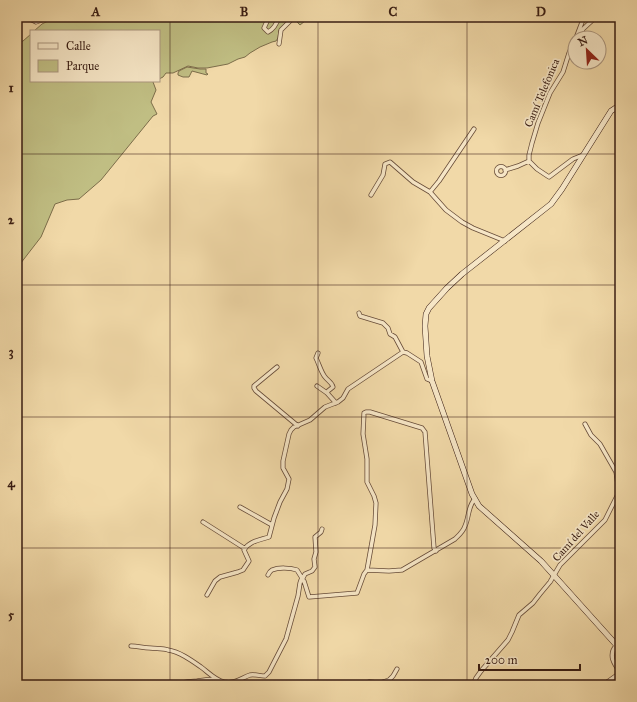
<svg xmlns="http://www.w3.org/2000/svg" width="637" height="702" font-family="'IM FELL Great Primer',serif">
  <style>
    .green { fill: #c0be83; stroke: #7c6d4a }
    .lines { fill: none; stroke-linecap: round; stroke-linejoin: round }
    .minor-casing { stroke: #664b38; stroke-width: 5 }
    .secondary-casing { stroke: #381c12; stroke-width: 6 }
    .minor { stroke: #f6e6c6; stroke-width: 3.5 }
    .secondary { stroke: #f6e6c6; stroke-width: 5 }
    .grid { fill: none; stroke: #381c12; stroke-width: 1; stroke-opacity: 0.55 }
    .labels { text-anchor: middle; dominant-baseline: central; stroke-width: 3.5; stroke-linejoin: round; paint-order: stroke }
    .street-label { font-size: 11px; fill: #381c12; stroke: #f6e6c6 }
    .neatline { fill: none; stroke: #381c12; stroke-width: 1.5 }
    .grid-label { font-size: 13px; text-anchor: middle; font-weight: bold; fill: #381c12 }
  </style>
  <rect width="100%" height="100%" fill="#f1d9a8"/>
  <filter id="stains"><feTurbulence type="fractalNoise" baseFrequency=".005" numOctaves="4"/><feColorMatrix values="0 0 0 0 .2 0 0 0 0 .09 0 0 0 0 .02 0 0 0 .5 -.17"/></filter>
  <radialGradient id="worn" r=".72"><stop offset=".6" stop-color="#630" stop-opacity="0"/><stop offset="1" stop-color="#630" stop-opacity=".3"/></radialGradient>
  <path class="green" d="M56,17H291L279,30L278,38L276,41L272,42L260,47L250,53L245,57L238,59L228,64L207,68H198L188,66L173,73H166L163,77L159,79V31H34L42,24Z
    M292,17H310L300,25Z
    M31,34V81H155L153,82L156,90L151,102L157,114L153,116L101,180L79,199L67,200L55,204L41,237L17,268V44L23,41Z
    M187,67L200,69H206V73L208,74L207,75L192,71L189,77H183L178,75V73L179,71Z"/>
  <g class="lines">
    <defs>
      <path id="minor" d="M31,17L32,20L36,22L50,17
        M269,17L264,28L268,32C274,29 277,23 279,17
        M620,33L618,38L620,48
        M576,38L584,17
        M579,38L583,29L596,17
        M575,39L569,53L563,72L550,93L538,123L532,143L529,155V161L537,169L549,177L573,159L583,155
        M279,44L281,30L294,17
        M496.5 171a4.5 4.5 0 1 1 9 0a4.5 4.5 0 1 1-9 0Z
        M505,170L518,166L529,161
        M430,192L439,181L474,129
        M371,195L383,175L385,164L390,162L413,182L430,192L446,210L462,222L473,228L505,241
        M359,313L360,316L383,323L388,328L390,334L395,337L403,352
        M318,353L316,358C319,364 321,372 325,377C328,381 332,382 333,387L328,391L327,393
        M277,367L254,386V388L256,391L298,426
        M317,386L327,393L336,403
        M240,507L272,525
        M203,522L244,548
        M367,570L389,571L402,570L455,539C459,535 463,532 465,526C469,518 468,505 475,499
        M268,575C269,573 270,571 272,570C279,567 291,568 297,570L302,578
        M302,580L305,574L312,571L315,567L314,559L316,552L315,537L321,532L322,529
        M207,595L215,581L220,577L238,572L243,570L249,561L244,550C249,541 260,540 269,537L274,518L280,502L287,489L289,479L283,468V461L289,434L291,430L294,427L310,420L325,407L338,402L343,398L348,389L403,352L407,353L421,362L427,379L432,381
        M131,646C138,646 143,648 150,648C156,649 162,648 168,650C180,652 191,660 201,667C208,672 215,680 224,682C235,684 241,678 250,675C255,674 260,676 265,676L269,672L286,639L298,596L300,583L301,580L304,581L309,597L357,593L364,574L367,570L375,525L376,503L374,496L367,482V459L363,434L364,413L366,412H370L422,428L425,432L434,548L436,551
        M616,646C608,655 614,664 620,672
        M369,682L380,683L389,680
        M178,685C184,681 189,682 197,681C203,680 209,679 216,679
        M394,685L389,680L393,676L397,669
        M473,685L476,678L481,671L508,640L512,632L519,615L533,603L540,594L550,582L560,565L605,520L619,492L616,472L600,444L591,435L585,424
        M603,685L620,673"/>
      <path id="secondary" d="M620,105L611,111L562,189L551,204L462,274L447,288L429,308L426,314L425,326L427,356L432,381L472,494L479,506L541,561L620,649"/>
    </defs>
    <use href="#minor" class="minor-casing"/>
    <use href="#secondary" class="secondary-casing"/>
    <use href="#minor" class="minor"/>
    <use href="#secondary" class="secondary"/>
  </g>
  <path class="grid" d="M170,17V685M318,17V685M467,17V685M17,154H620M17,285H620M17,417H620M17,548H620"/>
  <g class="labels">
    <g class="street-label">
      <text transform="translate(542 93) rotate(-67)">Camí Telefonica</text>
      <text transform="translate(576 536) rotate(-48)">Camí del Valle</text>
    </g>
  </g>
  <rect width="637" height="702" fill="none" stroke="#f1d9a8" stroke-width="44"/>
  <rect x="30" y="30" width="130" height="52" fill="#f6e6c6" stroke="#aa957e"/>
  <rect x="38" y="43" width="20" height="6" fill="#f6e6c6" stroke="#aa957e"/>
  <text x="66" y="50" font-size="12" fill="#381c12">Calle</text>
  <rect x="38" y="60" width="20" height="12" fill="#c0be83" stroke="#aa957e"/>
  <text x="66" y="70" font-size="12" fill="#381c12">Parque</text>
  <g transform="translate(587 50) rotate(335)"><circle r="19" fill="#f6e6c6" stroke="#aa957e"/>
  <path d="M0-3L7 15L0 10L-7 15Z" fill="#8f2418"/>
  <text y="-6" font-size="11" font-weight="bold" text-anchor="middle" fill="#381c12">N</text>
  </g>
  <path d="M479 664v6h101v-6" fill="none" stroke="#381c12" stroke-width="2"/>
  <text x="485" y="664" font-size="12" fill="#381c12" stroke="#f6e6c6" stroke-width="3" paint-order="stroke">200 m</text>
  <rect x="22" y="22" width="593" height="658" class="neatline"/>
  <g class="grid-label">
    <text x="96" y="16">A</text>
    <text x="244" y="16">B</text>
    <text x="393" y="16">C</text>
    <text x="541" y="16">D</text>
    <text x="11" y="92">1</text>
    <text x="11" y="224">2</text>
    <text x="11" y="356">3</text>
    <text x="11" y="487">4</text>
    <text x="11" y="619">5</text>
  </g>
  <rect width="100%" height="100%" filter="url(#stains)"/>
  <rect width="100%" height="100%" fill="url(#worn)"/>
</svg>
